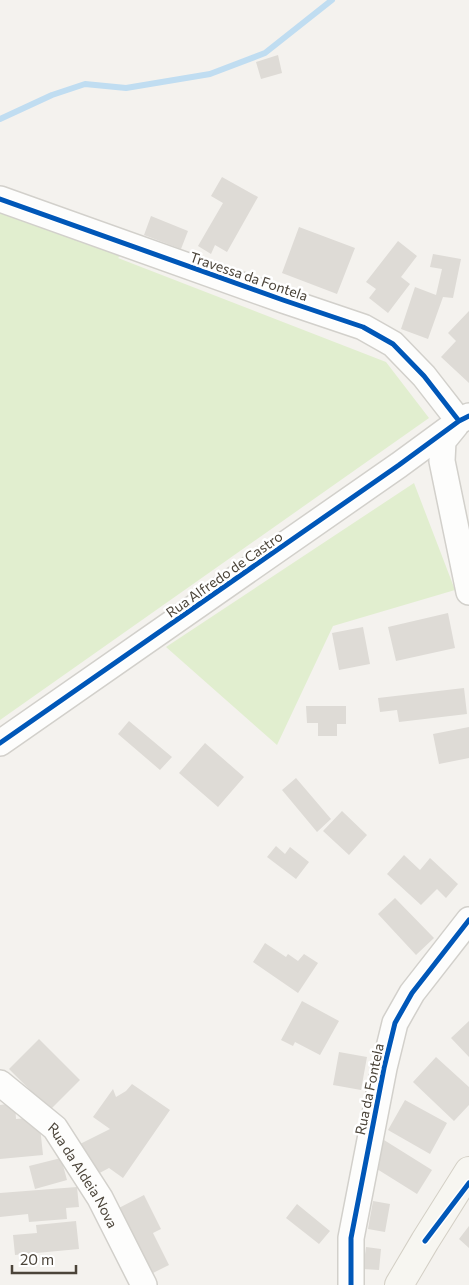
<svg xmlns="http://www.w3.org/2000/svg" width="469" height="1285" font-family="Commissioner,sans-serif">
  <style>
    .green { fill: #e1eecf }
    .lines { fill: none; stroke-linecap: round; stroke-linejoin: round }
    .stream { stroke: #c0ddf1; stroke-width: 6 }
    .building { fill: #dedbd6 }
    .minor-casing { stroke: #d2d0cb; stroke-width: 28 }
    .secondary-casing { stroke: #d3cfc5; stroke-width: 30 }
    .minor { stroke: #fdfdfc; stroke-width: 25 }
    .secondary { stroke: #f7f6f1; stroke-width: 28 }
    .cycleway-casing { stroke: #fff; stroke-width: 8 }
    .cycleway { stroke: #0057b8; stroke-width: 5 }
    .labels { text-anchor: middle; dominant-baseline: central; stroke-width: 5; stroke-linejoin: round; paint-order: stroke }
    .street-label { font-size: 14px; fill: #4b4439; stroke: #fff }
  </style>
  <rect width="100%" height="100%" fill="#f4f2ee"/>
  <path class="green" d="M0,200L121,255L118,258L386,362L429,418L0,720Z
    M414,483L455,590L333,626L277,745L166,647Z"/>
  <g class="lines">
    <path class="stream" d="M0,119L52,95L85,84L126,88L210,74L265,53L332,0"/>
  </g>
  <path class="building" d="M278,55L282,73L261,79L256,62Z
    M222,177L258,197L227,252L215,245L211,254L198,246L223,203L211,196Z
    M151,216L188,231L181,249L144,235Z
    M299,227L355,248L337,294L282,273Z
    M398,241L417,256L401,277L410,284L388,313L369,298L376,289L366,282Z
    M433,254L461,259L453,298L443,297L428,339L401,329L415,287L436,295L442,269L430,267Z
    M469,311V383L441,357L456,341L448,333Z
    M448,613L455,648L396,661L388,627Z
    M363,627L370,664L339,670L332,633Z
    M464,688L467,714L399,722L397,710L380,712L378,698Z
    M306,706H346V724H337V736H318V723H307Z
    M129,721L172,757L160,770L118,734Z
    M469,727V758L439,764L433,734Z
    M205,743L244,777L218,807L179,773Z
    M296,778L331,819L317,832L282,790Z
    M342,811L367,835L349,855L323,831Z
    M276,846L285,854L290,847L309,862L296,879L267,857Z
    M404,855L420,870L430,858L458,884L446,898L437,889L421,905L387,874Z
    M395,898L434,938L416,955L378,914Z
    M265,943L286,957L288,954L298,961L304,954L318,963L298,993L253,962Z
    M302,1001L339,1021L320,1055L295,1042L293,1046L281,1040Z
    M469,1021V1057L451,1038Z
    M39,1039L80,1080L50,1110L9,1069Z
    M339,1052L367,1057L361,1090L333,1085Z
    M436,1057L469,1087V1105L454,1121L413,1082Z
    M132,1084L170,1110L123,1178L109,1168L92,1177L80,1144L110,1129L93,1117L113,1089L116,1097L126,1091Z
    M405,1100L447,1123L430,1154L388,1130Z
    M15,1103L16,1119L39,1117L43,1155L0,1159V1105Z
    M384,1140L432,1170L417,1194L369,1164Z
    M61,1158L67,1180L35,1189L29,1166Z
    M77,1187L79,1207L66,1208L67,1219L29,1222L28,1214L0,1217V1193Z
    M144,1195L161,1229L153,1233L169,1265L147,1276L115,1210Z
    M373,1201L390,1204L385,1232L368,1229Z
    M297,1204L330,1231L319,1244L286,1218Z
    M76,1221L79,1249L15,1255L13,1235L37,1233L36,1225Z
    M469,1226V1248L459,1239Z
    M366,1247L381,1249L379,1270L363,1269Z"/>
  <g class="lines">
    <defs>
      <g id="minor">
        <path d="M0,199L283,300L363,327L393,344L424,376L459,421"/>
        <path d="M456,425L443,441L442,461L469,592"/>
        <path d="M0,743L399,465L459,421L469,416"/>
        <path id="s1" d="M0,1083L55,1128L100,1198L144,1285"/>
        <path d="M351,1285V1238L384,1068L395,1023L412,993L469,920"/>
      </g>
      <path id="secondary" d="M399,1285L425,1241L469,1171"/>
    </defs>
    <use href="#minor" class="minor-casing"/>
    <use href="#secondary" class="secondary-casing"/>
    <use href="#minor" class="minor"/>
    <use href="#secondary" class="secondary"/>
    <defs>
      <path id="cycleway" d="M0,199L283,300L363,327L393,344L424,376L459,421
        M0,743L399,465L459,421L469,416
        M425,1241L469,1183
        M351,1285V1238L384,1068L395,1023L412,993L469,920"/>
    </defs>
    <use href="#cycleway" class="cycleway-casing"/>
    <use href="#cycleway" class="cycleway"/>
  </g>
  <g class="labels">
    <g class="street-label">
      <text transform="translate(249 276) rotate(19)">Travessa da Fontela</text>
      <text transform="translate(224 574) rotate(-35)">Rua Alfredo de Castro</text>
      <text transform="translate(369 1089) rotate(-78)">Rua da Fontela</text>
      <text stroke="none"><textPath href="#s1" startOffset="126">Rua da Aldeia Nova</textPath></text>
    </g>
  </g>
  <path d="M12 1265v8h64v-8" fill="none" stroke="#4b4439" stroke-width="2.5"/>
  <text x="20" y="1265" font-size="15" fill="#4b4439" stroke="#ffffff" stroke-width="4" paint-order="stroke">20 m</text>
</svg>
